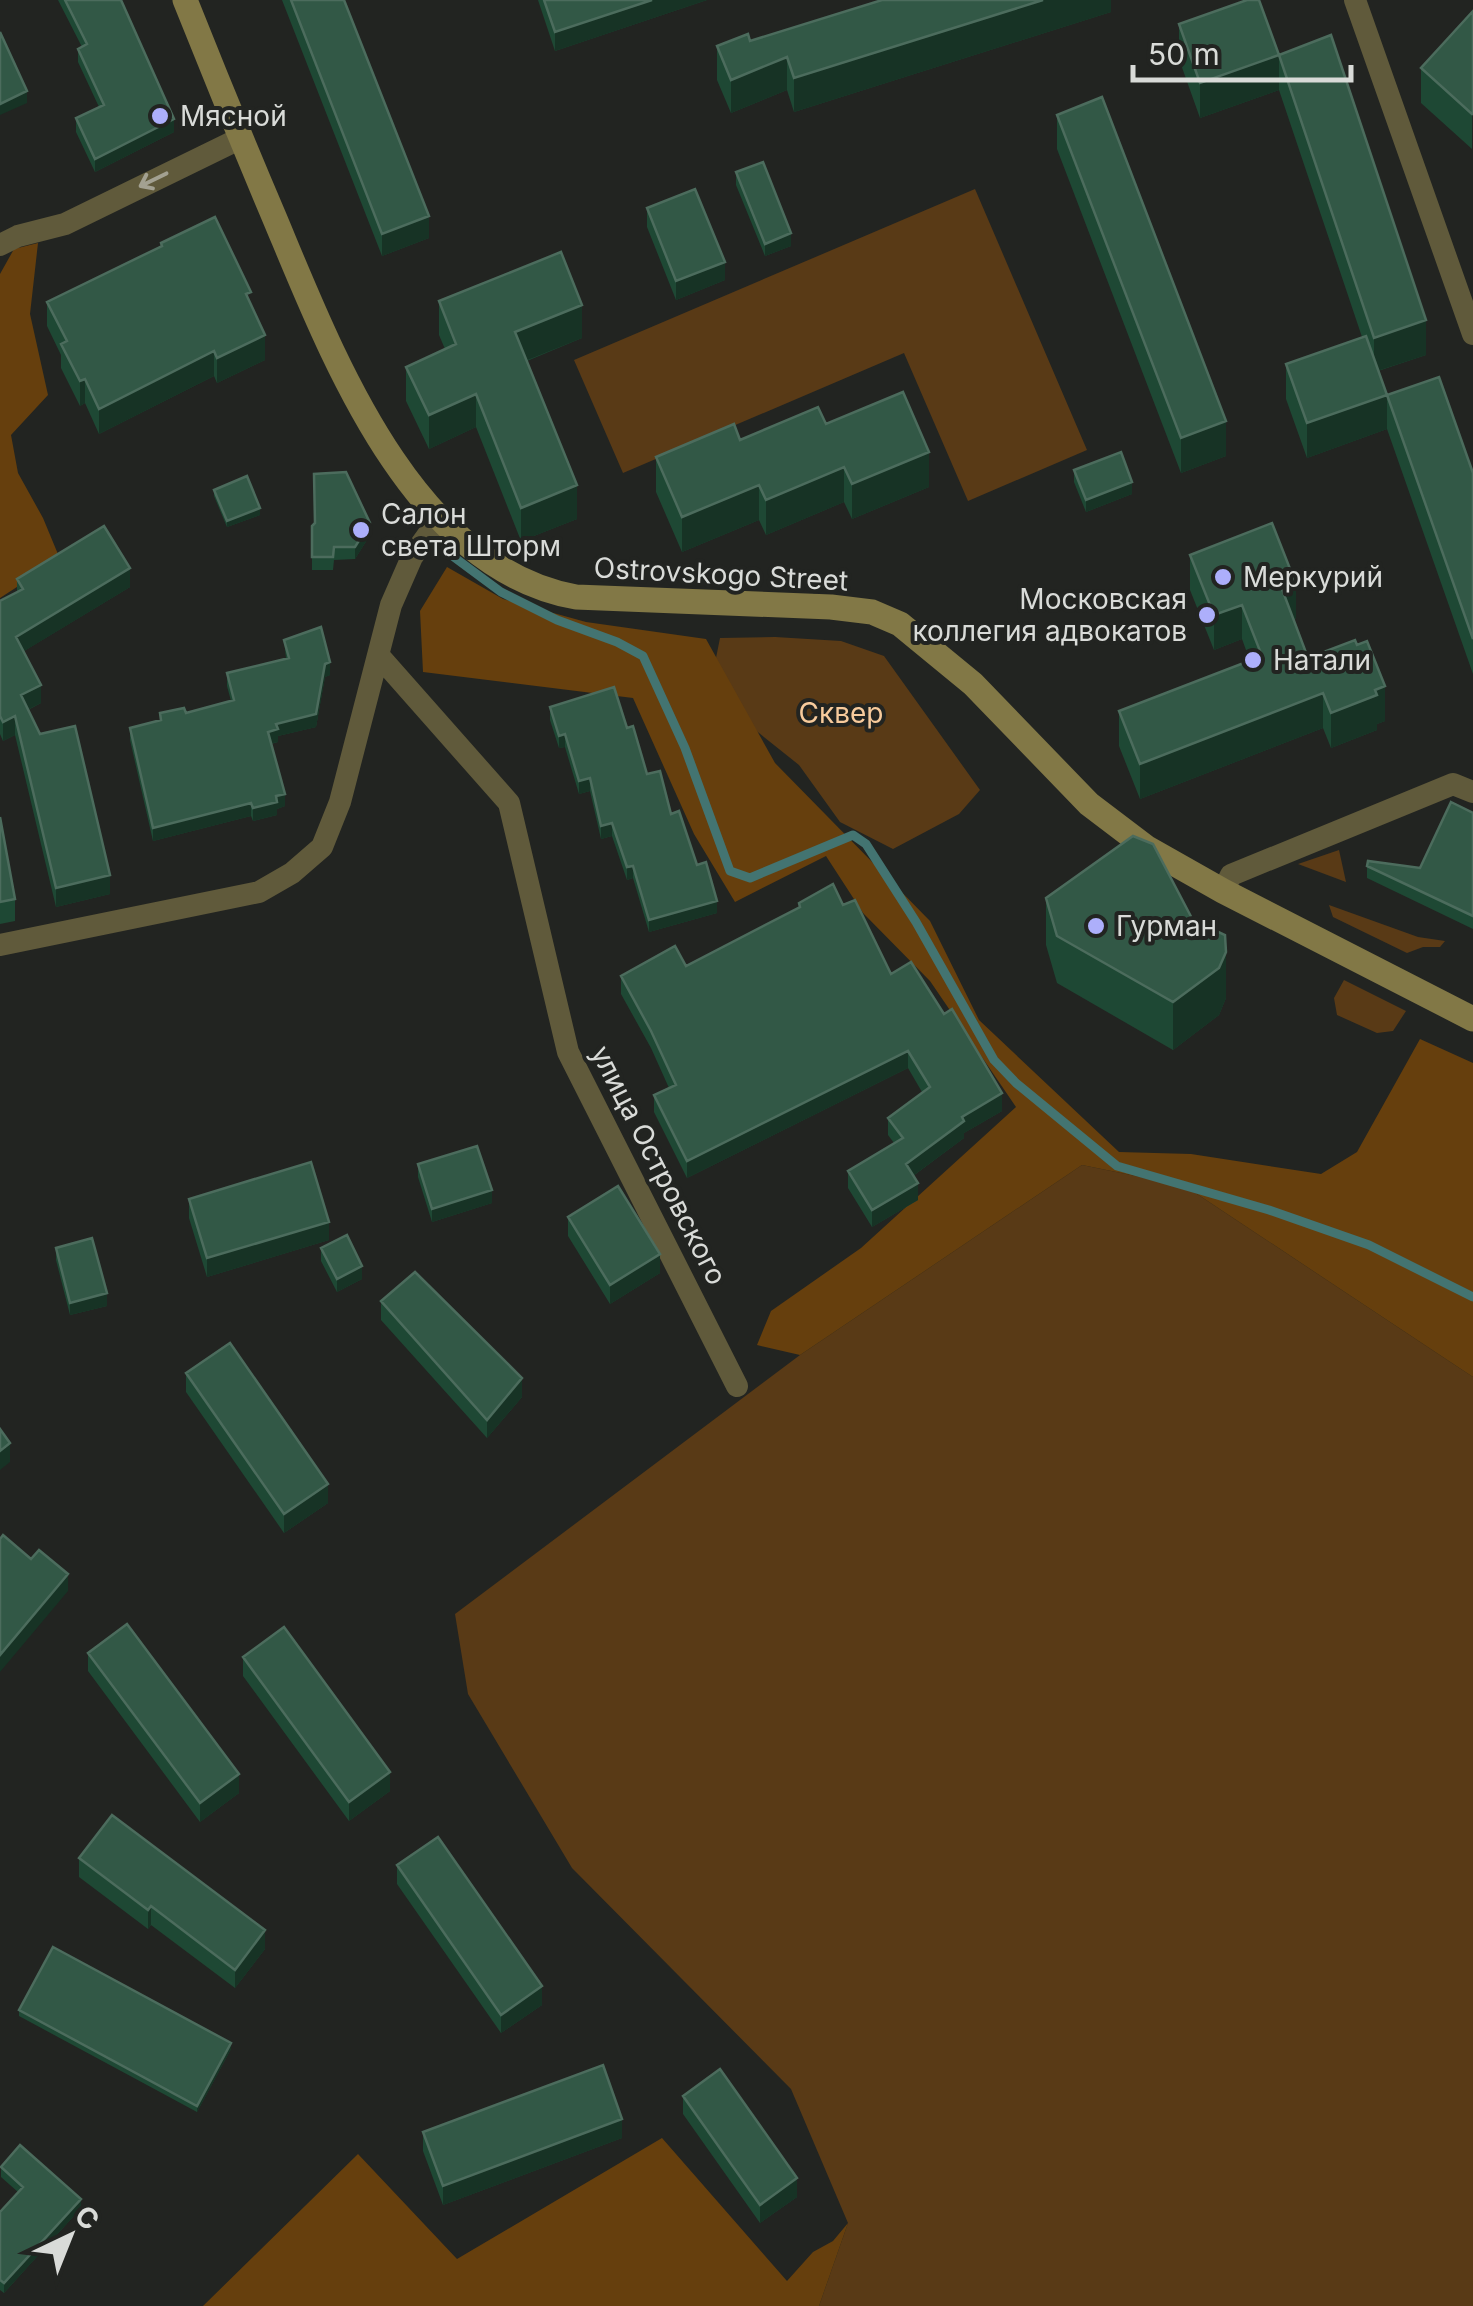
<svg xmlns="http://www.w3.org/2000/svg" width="1473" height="2306" font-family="Inter,sans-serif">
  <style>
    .green { fill: #593a16 }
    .forest { fill: #663f0d }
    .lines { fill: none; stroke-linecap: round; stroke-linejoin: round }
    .stream { stroke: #437471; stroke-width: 9 }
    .street { stroke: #605a3b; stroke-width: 22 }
    .secondary { stroke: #827846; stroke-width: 25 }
    .wall { fill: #1e4834 }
    .shaded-wall { fill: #173325 }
    .building { fill: #325846; stroke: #4c6c5d; stroke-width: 2.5 }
    .oneway { stroke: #a3a191 }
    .poi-dot { fill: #adaffb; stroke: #222421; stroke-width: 4 }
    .labels { text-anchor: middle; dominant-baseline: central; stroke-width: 8; stroke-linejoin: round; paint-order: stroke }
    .poi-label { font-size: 28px; fill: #d9dbd8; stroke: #222421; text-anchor: start }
    .street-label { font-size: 28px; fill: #d9dbd8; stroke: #222421 }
    .park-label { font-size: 28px; fill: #f8cb9c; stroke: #222421 }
  </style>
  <rect width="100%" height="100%" fill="#222421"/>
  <path class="green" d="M975,189L1087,450L968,501L904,353L623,473L574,360Z
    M775,637L841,641L884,656L980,790L959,814L893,849L840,822L799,765L709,693L720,638Z
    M1339,850L1346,882L1298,864Z
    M1329,905L1418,937L1445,941L1440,947H1423L1407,953L1333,917Z
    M1344,980L1406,1011L1393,1031L1377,1033L1337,1015L1334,998Z
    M1082,1165L1185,1186L1473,1377V2306H819L848,2223L791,2089L572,1868L468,1694L455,1614L800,1355Z"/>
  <path class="forest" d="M38,243L30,314L48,395L11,435L18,473L43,518L60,559L0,598V274L14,249Z
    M447,567L503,599L586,622L706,639L775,763L930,921L979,1020L1119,1152L1191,1154L1321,1174L1357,1152L1420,1039L1473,1063V1377L1185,1186L1082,1165L800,1355L757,1345L771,1311L861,1248L1016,1107L930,981L863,913L826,856L735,902L694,834L633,698L423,672L420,611Z
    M662,2138L787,2281L813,2252L833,2241L848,2223L819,2306H203L358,2154L457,2259Z"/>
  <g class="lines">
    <path class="stream" d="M443,549L501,592L557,620L617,642L643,656L685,748L730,871L750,878L853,835L866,844L916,922L994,1060L1016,1083L1117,1166L1269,1210L1369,1245L1473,1297"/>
    <path class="street" d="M1355,0L1473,334
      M0,245L18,236L65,224L241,138
      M380,657L509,803L568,1052L737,1386
      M1223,891L1231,875L1453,784L1473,792
      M0,945L259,892L292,873L322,847L340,802L391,605L412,557L440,518"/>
    <path class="secondary" d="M185,0C214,73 244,146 275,219C332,355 412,568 576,597L831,607L872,612L900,624L973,684L1089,804L1147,848L1223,891L1473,1019"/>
  </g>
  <path class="wall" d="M58,0H121L174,132L95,172L76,132V118L99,107L78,62V49L82,47Z
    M282,0H344L429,238L382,256Z
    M538,0H707L555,51Z
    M1111,0V12L794,112L787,90L731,113L717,80V46Z
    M1473,11L1472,149L1421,103V68Z
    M1179,24L1279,55L1426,355L1378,371L1387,395L1473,473V674L1387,429L1307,458L1286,399V364L1362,337L1279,90L1200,118L1179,59Z
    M1057,115L1226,456L1181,473L1057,149Z
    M736,172L791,246L765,256L736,185Z
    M647,208L725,280L676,300L647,227Z
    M161,243L251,305L265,360L217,383L214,376L99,434L85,403L80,406L61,368V355L47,326V302L161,247Z
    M439,301L582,338L527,361L577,519L521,541L476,427L429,449L406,401V367L445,349L439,335Z
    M826,424L929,487L852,519L844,502L766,535L759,520L682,552L656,492V457Z
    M1074,470L1132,494L1086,512L1074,482Z
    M214,490L260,515L227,527L214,496Z
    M312,526L370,535L355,559L334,560L333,570H312Z
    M1190,555L1296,618L1293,620L1308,658L1385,721L1377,724V730L1331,748L1323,728L1140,799L1119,746V711L1250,661L1242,639L1214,650L1190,590Z
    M17,579L130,587L24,651L41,703L28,710L110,894L56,907L15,735L3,741L0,734V601L17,593Z
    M284,640L330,675L325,677L316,727L278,736V742L271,744L285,806L277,809V815L253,821L251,816L153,841L130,740V728L160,720V713H186L231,701L227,686V673L286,658Z
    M550,707L627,728L647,774L671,814L697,865L717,913L649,932L633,878L627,880L612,836L601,839L590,791L579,794L565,747L559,748L550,720Z
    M1473,813V929L1367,878V866L1420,868Z
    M0,817L15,899V921L0,924Z
    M1046,898L1226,998L1219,1015L1173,1050L1057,983L1046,945Z
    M799,903L843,905L891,974L1002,1111L964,1133V1138L913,1176L918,1200L872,1227L848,1188V1171L894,1143L888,1135V1118L922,1092L908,1068L687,1178L654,1112V1095L669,1088L651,1048L621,994V976L686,966L799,908Z
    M418,1164L492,1203L432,1222L418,1177Z
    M189,1199L329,1240L207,1277L189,1218Z
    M568,1217L660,1273L610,1304L568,1236Z
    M56,1248L107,1306L70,1315L56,1260Z
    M321,1248L362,1279L337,1292L321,1261Z
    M381,1301L522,1397L487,1438L381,1320Z
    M186,1373L328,1503L284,1533L186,1392Z
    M88,1653L239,1793L200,1822L88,1671Z
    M243,1657L390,1791L349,1821L243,1676Z
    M79,1858L265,1949L235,1988L151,1925L148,1929L79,1877Z
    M397,1865L542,2005L501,2033L397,1884Z
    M19,2010L231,2049L197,2112L19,2016Z
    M683,2096L797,2197L760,2223L683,2114Z
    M423,2132L622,2138L443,2205L423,2151Z
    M1,2167L81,2208L4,2293L0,2290V2212L18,2192L1,2177Z"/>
  <path class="shaded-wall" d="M652,0H707L555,51V32Z
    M1043,0H1111V12L794,112V78Z
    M1279,55V90L1200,118V83Z
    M787,57V90L731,113V80Z
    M27,91V103L0,115V104Z
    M174,119V132L95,172V159Z
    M429,216V238L382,256V234Z
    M791,233V246L765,256V244Z
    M725,262V280L676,300V281Z
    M582,305V338L515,365V332Z
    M1426,320V355L1374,372V338Z
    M265,335V360L217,383V358Z
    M214,351V376L99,434V409Z
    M85,379V403L80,406V381Z
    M476,394V427L429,449V415Z
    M1387,395V429L1307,458V423Z
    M1226,421V456L1181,473V438Z
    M929,452V487L852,519V484Z
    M844,467V502L766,535V500Z
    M1132,482V494L1086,512V500Z
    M577,485V519L521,541V508Z
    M759,485V520L682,552V517Z
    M260,508V515L227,527V521Z
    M370,523V535L355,559V547Z
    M130,568V587L16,656V637Z
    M1296,584V618L1282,624V589Z
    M1242,605V639L1214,650V615Z
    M330,662V675L325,677L316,727L278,736V742L268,744V732L276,724L325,664Z
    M41,685V703L21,713V695Z
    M1385,686V721L1377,724V730L1331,748V713Z
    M1323,693V728L1140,799V764Z
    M15,716V735L3,741V722Z
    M565,734V747L559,748V736Z
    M590,778V791L579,794V781Z
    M285,794V806L277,809V815L253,821V808L276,796Z
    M251,803V816L153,841V828Z
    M612,823V836L601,839V826Z
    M633,866V878L627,880V867Z
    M110,875V894L56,907V888Z
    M717,901V913L649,932V920Z
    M1226,952V998L1219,1015L1173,1050V1002Z
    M908,1051V1068L687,1178V1161Z
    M1002,1093V1111L964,1133V1138L906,1181V1164L962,1117Z
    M918,1183V1200L872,1227V1210Z
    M492,1190V1203L432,1222V1209Z
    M329,1222V1240L207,1277V1258Z
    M660,1254V1273L610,1304V1285Z
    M362,1266V1279L337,1292V1279Z
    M107,1293V1306L70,1315V1303Z
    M522,1378V1397L487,1438V1420Z
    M10,1443V1462L0,1470V1451Z
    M328,1484V1503L284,1533V1514Z
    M68,1574V1591L0,1672V1655Z
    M390,1772V1791L349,1821V1802Z
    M239,1774V1793L200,1822V1803Z
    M151,1906V1925L148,1929V1910Z
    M265,1930V1949L235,1988V1970Z
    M542,1986V2005L501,2033V2015Z
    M231,2043V2049L197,2112V2106Z
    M622,2119V2138L443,2205V2186Z
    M797,2178V2197L760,2223V2205Z
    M81,2199V2208L4,2293V2283Z"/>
  <path class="building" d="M65,0H121L174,119L95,159L76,118L104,105L78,49L87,44Z
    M291,0H344L429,216L382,234Z
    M544,0H652L555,32Z
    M882,0H1043L794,78L787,57L731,80L717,46L748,34L750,41Z
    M1247,0H1259L1279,55L1200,83L1179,24Z
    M1473,11V113L1472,114L1421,68Z
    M0,32L27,91L0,104Z
    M1331,35L1426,320L1374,338L1279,55Z
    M1102,97L1226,421L1181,438L1057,115Z
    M763,162L791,233L765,244L736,172Z
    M695,189L725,262L676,281L647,208Z
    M215,217L251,292L246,294L265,335L217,358L214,351L99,409L85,379L80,381L61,344L67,341L47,302L162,246L161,243Z
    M561,252L582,305L515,332L577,485L521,508L476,394L429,415L406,367L456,344L439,301Z
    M1366,336L1387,395L1307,423L1286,364Z
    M1439,377L1473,473V639L1387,395Z
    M903,392L929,452L852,484L844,467L766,500L759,485L682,517L656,457L734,424L740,440L818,407L826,424Z
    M1121,452L1132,482L1086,500L1074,470Z
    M346,472L370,523L355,547H334L333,557H312V526L315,523L314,474Z
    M247,476L260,508L227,521L214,490Z
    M1272,523L1296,584L1282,589L1308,658L1355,640L1357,645L1367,641L1385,686L1375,690L1377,695L1331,713L1323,693L1140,764L1119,711L1262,656L1242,605L1214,615L1190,555Z
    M104,526L130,568L16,637L41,685L21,695L40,734L75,726L110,875L56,888L15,716L3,722L0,716V601L23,589L17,579Z
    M321,627L330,662L325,664L316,714L276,724L278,729L268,732L285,794L276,796L277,802L253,808L251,803L153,828L130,728L161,720L160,713L184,708L186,713L234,700L227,673L289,658L284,640Z
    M614,687L627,728L633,726L647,774L660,771L671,814L679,811L697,865L706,862L717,901L649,920L633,866L627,867L612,823L601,826L590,778L579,781L565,734L559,736L550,707Z
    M1451,802L1473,813V916L1367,866L1368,861L1420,868Z
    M0,817L15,899L0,902Z
    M1133,836L1153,844L1197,928H1210L1225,935L1226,952L1219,968L1173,1002L1057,936L1046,898Z
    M833,884L843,905L855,900L891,974L911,962L944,1014L952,1009L1002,1093L962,1117L964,1121L906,1164L918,1183L872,1210L848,1171L903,1138L888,1118L930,1087L908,1051L687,1161L654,1095L676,1085L651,1031L621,976L675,946L686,966L800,907L799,903Z
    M477,1146L492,1190L432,1209L418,1164Z
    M311,1162L329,1222L207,1258L189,1199Z
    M618,1186L660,1254L610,1285L568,1217Z
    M347,1235L362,1266L337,1279L321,1248Z
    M92,1238L107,1293L70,1303L56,1248Z
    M415,1272L522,1378L487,1420L381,1301Z
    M230,1343L328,1484L284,1514L186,1373Z
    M0,1429L10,1443L0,1451Z
    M3,1535L31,1559L39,1550L68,1574L0,1655V1539Z
    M127,1624L239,1774L200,1803L88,1653Z
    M284,1627L390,1772L349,1802L243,1657Z
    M112,1815L265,1930L235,1970L151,1906L148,1910L79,1858Z
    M438,1837L542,1986L501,2015L397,1865Z
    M53,1947L231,2043L197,2106L19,2010Z
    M603,2065L622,2119L443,2186L423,2132Z
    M720,2069L797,2178L760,2205L683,2096Z
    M20,2145L81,2199L4,2283L0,2280V2212L23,2187L1,2167Z"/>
  <defs><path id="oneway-shaft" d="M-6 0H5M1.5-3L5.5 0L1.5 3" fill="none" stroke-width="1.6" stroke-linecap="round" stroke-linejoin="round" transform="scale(2.5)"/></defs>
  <use class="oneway" href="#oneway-shaft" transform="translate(153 180) rotate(154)"/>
  <g class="poi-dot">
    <circle cx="160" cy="116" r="10"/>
    <circle cx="361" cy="530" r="10"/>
    <circle cx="1223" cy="577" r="10"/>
    <circle cx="1207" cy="615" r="10"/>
    <circle cx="1253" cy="660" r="10"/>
    <circle cx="1096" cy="926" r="10"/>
  </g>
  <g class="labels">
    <g class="poi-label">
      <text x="180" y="116">Мясной</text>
      <text x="381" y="514">Салон<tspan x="381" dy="32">света Шторм</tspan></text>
      <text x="1243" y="577">Меркурий</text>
      <text x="1187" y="599" text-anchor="end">Московская<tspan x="1187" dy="32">коллегия адвокатов</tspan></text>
      <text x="1273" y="660">Натали</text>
      <text x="1116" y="926">Гурман</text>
    </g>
    <g class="street-label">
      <text transform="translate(721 574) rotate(3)">Ostrovskogo Street</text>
      <text transform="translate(659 1165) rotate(63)">улица Островского</text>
    </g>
    <g class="park-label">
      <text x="841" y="713">Сквер</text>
    </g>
  </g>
  <g transform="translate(70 2236) rotate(43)" stroke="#222421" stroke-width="8" paint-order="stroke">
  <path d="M0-8L18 38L0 25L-18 38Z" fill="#d9dbd8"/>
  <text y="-15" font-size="28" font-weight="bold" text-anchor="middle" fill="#d9dbd8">С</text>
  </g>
  <path d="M1133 65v15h218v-15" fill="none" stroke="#d9dbd8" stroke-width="5"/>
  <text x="1148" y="65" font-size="30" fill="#d9dbd8" stroke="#222421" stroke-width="8" paint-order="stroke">50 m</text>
</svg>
